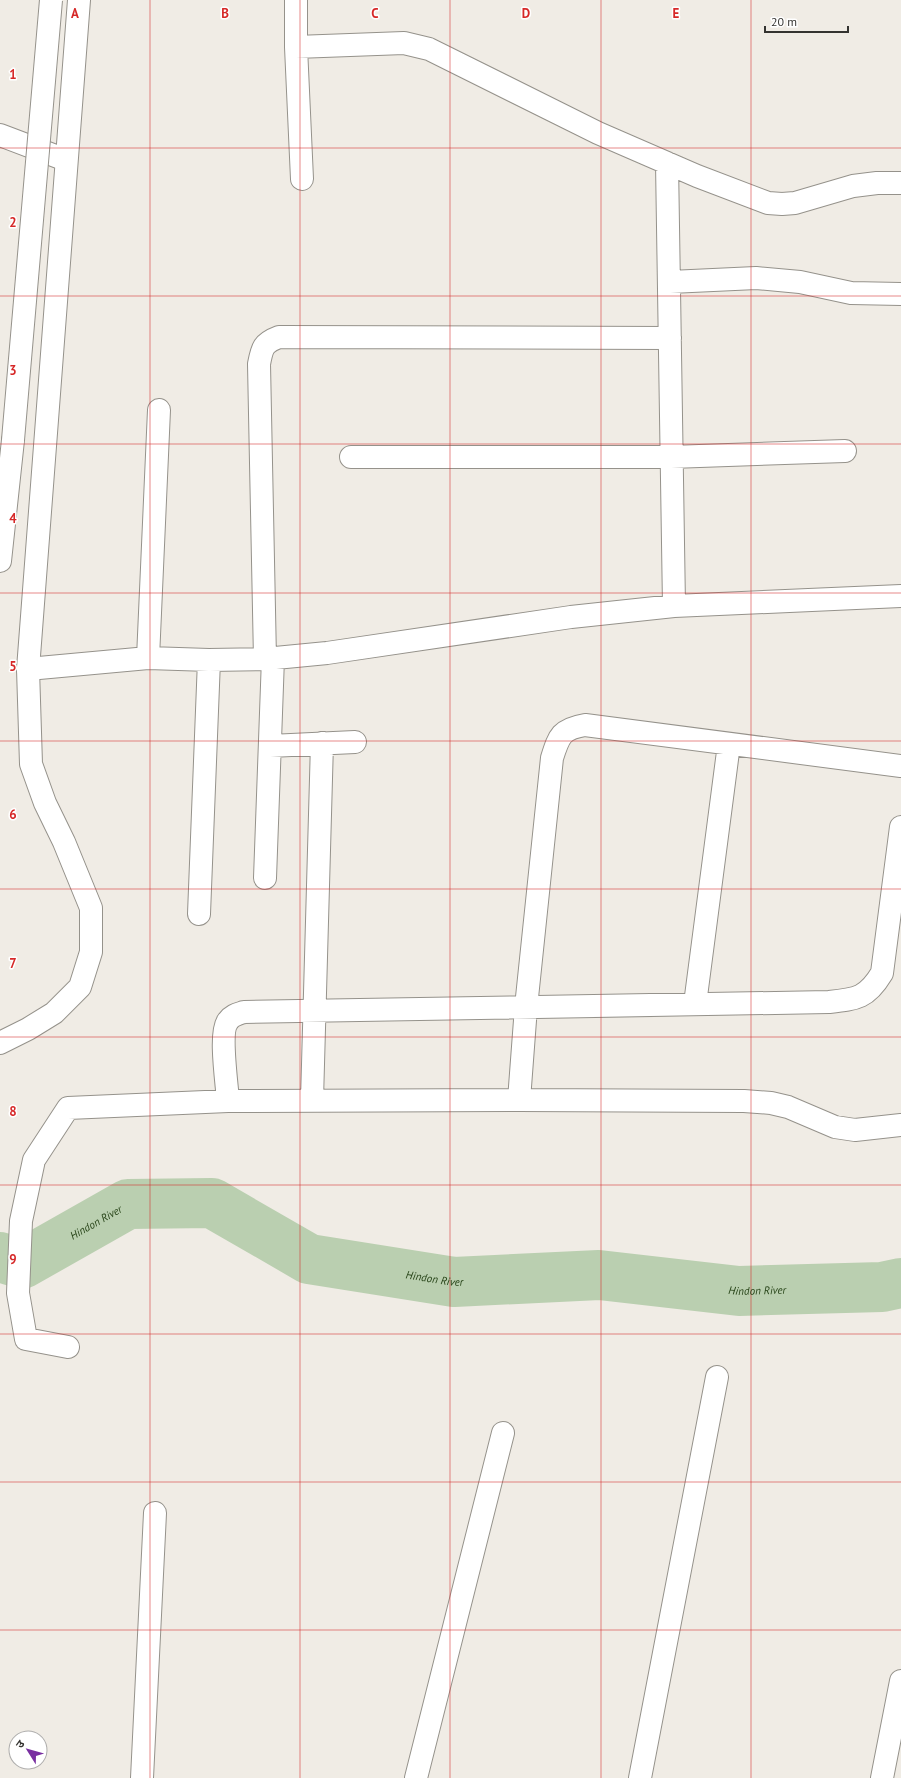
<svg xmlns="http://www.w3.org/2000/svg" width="901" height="1778" font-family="'PT Sans','Noto Sans Devanagari',sans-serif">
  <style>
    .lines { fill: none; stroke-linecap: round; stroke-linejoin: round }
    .river { stroke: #bacfb0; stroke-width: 50 }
    .minor-casing { stroke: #95928b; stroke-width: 24 }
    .major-casing { stroke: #95928b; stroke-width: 24 }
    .highway-casing { stroke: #95928b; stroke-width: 24 }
    .minor { stroke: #fff; stroke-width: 22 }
    .major { stroke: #fff; stroke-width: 22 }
    .highway { stroke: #fff; stroke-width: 22 }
    .highway-bridge-casing { stroke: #95928b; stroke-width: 24; stroke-linecap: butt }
    .highway-bridge { stroke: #fff; stroke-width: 22 }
    .grid { fill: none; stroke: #d62828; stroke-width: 1; stroke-opacity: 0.55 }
    .labels { text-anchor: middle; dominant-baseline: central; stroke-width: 3; stroke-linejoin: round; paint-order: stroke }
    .water-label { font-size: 11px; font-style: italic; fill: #284519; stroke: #fff }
    .grid-label { font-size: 13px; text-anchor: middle; font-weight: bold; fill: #d62828; stroke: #fff; stroke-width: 3; stroke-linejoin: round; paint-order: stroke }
  </style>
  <rect width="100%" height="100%" fill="#f0ece5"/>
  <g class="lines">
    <path class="river" id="s1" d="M0,1257L22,1264L128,1204L212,1203L309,1259L454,1282L599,1275L739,1291L882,1287L901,1283"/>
    <defs>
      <path id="minor" d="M296,0V47L302,179
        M296,47L404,43L429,49L598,133L697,176L768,203L782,204L795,203L853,186L877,183H901
        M0,135L66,160
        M667,163L674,606
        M670,282L756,278L800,282L851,293L901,294
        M351,457H671L845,451
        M148,658L159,410
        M265,659L259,364C262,348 263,343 279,337L670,338
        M28,669L148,658L209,660L265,659L327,653L571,617L674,606L901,596
        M270,746L355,742
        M265,878L273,658
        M199,914L209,660
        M695,1004L729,744
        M312,1100L322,743
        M519,1100L526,1007L552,758C559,736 561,729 585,725L901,766
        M228,1101C227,1084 219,1032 228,1021C232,1015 238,1014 244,1012L829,1002C857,999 867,998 882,973L901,827
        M68,1347L26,1339L18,1293L21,1221L34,1160L68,1108L228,1101L519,1100L744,1101L771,1103L788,1107L835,1127L855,1130L901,1125
        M142,1778L155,1513
        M416,1778L503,1433
        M640,1778L717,1377
        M882,1778L901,1681"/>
      <path id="major" d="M0,1043L28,1029L54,1013L80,987L91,952V908L64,842L45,803L31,764L28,669L79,0"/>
      <path id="highway" d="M0,561L13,440"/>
    </defs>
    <use href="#minor" class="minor-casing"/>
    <use href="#major" class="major-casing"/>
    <use href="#highway" class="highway-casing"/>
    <use href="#minor" class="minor"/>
    <use href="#major" class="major"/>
    <use href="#highway" class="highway"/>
    <defs>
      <path id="highway-bridge" d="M13,440L51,0"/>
    </defs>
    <use href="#highway-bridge" class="highway-bridge-casing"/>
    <use href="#highway-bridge" class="highway-bridge"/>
  </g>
  <path class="grid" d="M150,0V1778M300,0V1778M450,0V1778M601,0V1778M751,0V1778M0,148H901M0,296H901M0,444H901M0,593H901M0,741H901M0,889H901M0,1037H901M0,1185H901M0,1334H901M0,1482H901M0,1630H901"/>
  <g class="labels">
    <g class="water-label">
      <text stroke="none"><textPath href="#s1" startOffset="108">Hindon River</textPath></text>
      <text stroke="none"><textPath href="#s1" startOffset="468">Hindon River</textPath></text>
      <text stroke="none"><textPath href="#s1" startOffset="792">Hindon River</textPath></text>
    </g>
  </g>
  <g class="grid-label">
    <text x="75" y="18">A</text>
    <text x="225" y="18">B</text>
    <text x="375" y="18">C</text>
    <text x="526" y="18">D</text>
    <text x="676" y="18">E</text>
    <text x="13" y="79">1</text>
    <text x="13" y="227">2</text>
    <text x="13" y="375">3</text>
    <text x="13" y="523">4</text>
    <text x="13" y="671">5</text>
    <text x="13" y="819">6</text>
    <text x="13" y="968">7</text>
    <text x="13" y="1116">8</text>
    <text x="13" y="1264">9</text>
  </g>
  <g transform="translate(28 1750) rotate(307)"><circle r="19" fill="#ffffff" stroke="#aeadac"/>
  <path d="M0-3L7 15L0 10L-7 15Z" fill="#792fa1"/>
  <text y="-6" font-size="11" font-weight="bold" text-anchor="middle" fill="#343330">उ</text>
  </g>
  <path d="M765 26v6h83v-6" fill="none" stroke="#343330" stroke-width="2"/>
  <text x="771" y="26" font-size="12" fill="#343330" stroke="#ffffff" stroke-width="3" paint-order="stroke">20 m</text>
</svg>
